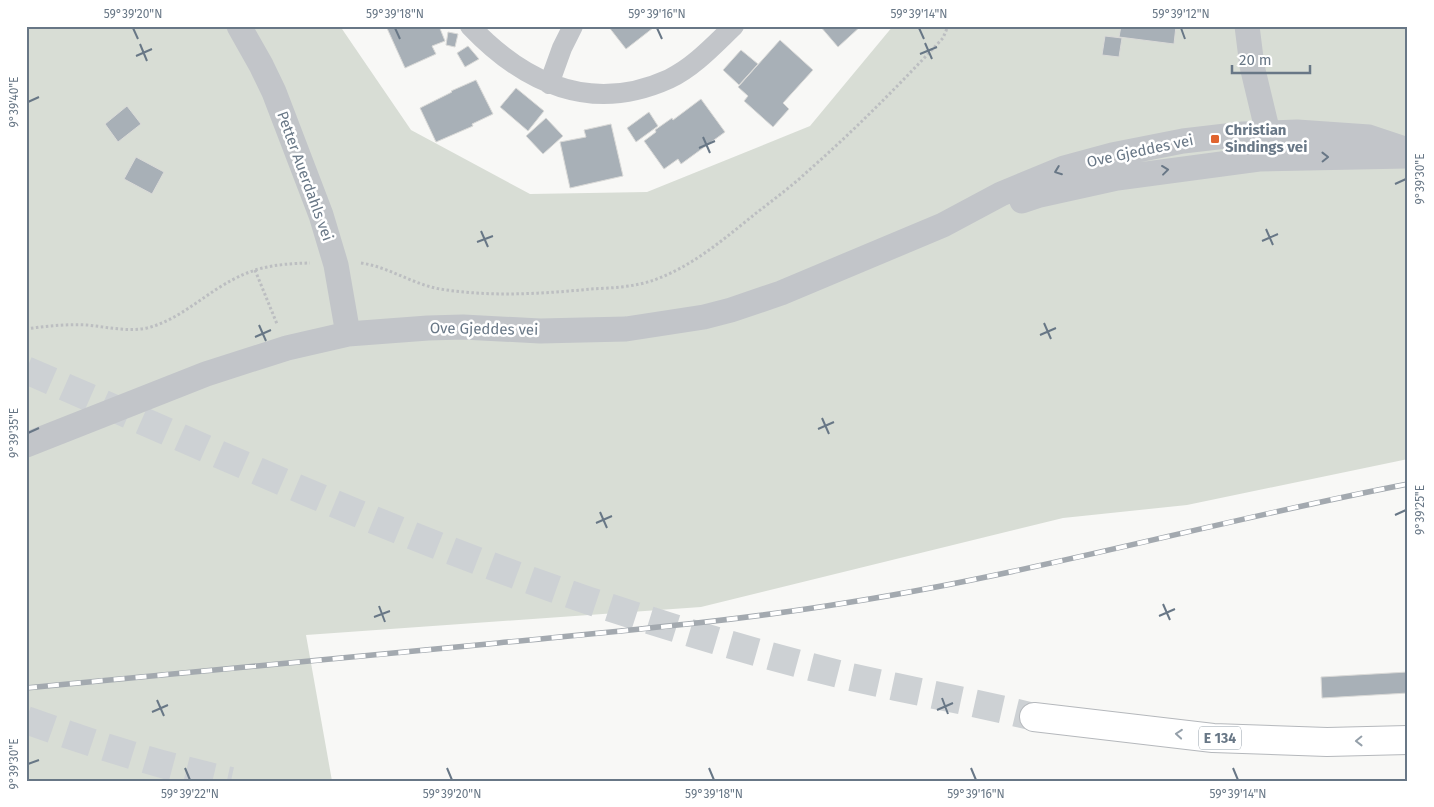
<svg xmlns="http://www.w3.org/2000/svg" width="1434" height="807" font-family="'Fira Sans',sans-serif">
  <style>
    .green { fill: #d8ddd5 }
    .building { fill: #a8b0b7; stroke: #dadad8 }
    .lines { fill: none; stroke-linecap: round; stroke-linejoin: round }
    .trunk-tunnel { stroke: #cdd1d4; stroke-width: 28; stroke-dasharray: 28 14; stroke-linecap: butt }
    .trunk-casing { stroke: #b5b8bc; stroke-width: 30 }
    .path { stroke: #bcbec1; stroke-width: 3; stroke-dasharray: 2.5 2.5; stroke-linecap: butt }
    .minor { stroke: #c2c5c9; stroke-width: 20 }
    .tertiary { stroke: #c2c5c9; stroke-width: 25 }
    .trunk { stroke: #fff; stroke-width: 28 }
    .rail-casing { stroke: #a3a9af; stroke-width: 5.5 }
    .rail { stroke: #fff; stroke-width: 4; stroke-dasharray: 11; stroke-linecap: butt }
    .oneway { stroke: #687786 }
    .oneway2 { stroke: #95a0aa }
    .ticks { fill: none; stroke: #687786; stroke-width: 2 }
    .poi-dot { fill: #e0642f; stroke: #fff; stroke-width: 2 }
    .labels { text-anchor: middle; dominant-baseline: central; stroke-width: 5; stroke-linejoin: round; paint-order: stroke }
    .shield { fill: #fff; stroke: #95a0aa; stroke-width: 1 }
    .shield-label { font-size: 14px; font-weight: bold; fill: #687786 }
    .poi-label { font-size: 15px; font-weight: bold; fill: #687786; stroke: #fff; text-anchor: start }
    .street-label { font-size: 15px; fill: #687786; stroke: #fff }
    .neatline { fill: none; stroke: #687786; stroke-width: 2 }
    .ticks-label { font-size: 12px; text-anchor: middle; fill: #687786 }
  </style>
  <rect width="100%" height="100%" fill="#f8f8f6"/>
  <path class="green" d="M26,26H340L411,130L530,194L647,192L810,126L893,26H1408V459L1187,505L1063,518L701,607L306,635L332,781H26Z"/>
  <path class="building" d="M386,26H439L445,41L432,46L436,54L405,68Z
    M608,26H652L653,28L626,49Z
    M820,26H861L838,47Z
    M1121,26H1176L1174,44L1119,37Z
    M448,32L458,34L455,47L446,45Z
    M1105,36L1122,38L1119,57L1102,55Z
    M780,40L813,70L783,103L789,109L773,127L744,101L748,96L738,87Z
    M468,46L479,59L465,67L457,53Z
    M741,50L758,64L739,85L723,70Z
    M476,80L493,114L472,124L473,126L436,142L420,108L452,92L451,91Z
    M516,88L544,111L528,131L500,107Z
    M701,99L725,132L681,164L678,159L664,169L644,141L656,132L655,130L672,118L673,120Z
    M127,106L141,124L118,142L105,124Z
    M649,112L658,126L636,142L627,128Z
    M546,118L563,136L543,154L526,136Z
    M611,124L623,176L570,188L560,142L586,137L584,130Z
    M136,157L164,172L152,194L124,179Z
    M1408,672V693L1322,698L1321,677Z"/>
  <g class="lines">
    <path class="trunk-tunnel" d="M26,370C218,453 409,542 608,607C688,633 769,657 851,677C912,691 974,702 1034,717
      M26,720C93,744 161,766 231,781"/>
    <defs>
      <path id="trunk" d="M1034,717L1213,738L1327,742L1408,740"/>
    </defs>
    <use href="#trunk" class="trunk-casing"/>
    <path class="path" d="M361,263C389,267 412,284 440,289C489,297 541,294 591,289C611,288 635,287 654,280C693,266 724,239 755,214C773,200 792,186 808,171C856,129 900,84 943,38L948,26
      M255,270L277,324
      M26,329C46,326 66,324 87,325C107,327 127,332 147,328C175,321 196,302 220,287C252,267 273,264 310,263"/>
    <path class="minor" d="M470,26C525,84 592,114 669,79C694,67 714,45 734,26
      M549,84L562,48L573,26"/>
    <path class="tertiary" d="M239,26L261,65L274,92L321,215L336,265L348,334
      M1247,26L1252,66L1268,133L1263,148
      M1022,201L1040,195L1117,178L1259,159L1407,156
      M26,445L206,374L287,348L348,334L428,328L463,327L540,331L626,329L704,317L731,310L781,293L943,225L1001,194L1064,168L1112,155L1183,141L1243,134L1297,132L1369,137L1408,150"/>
    <use href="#trunk" class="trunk"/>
    <defs>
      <path id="rail" d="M26,688C180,673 334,659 488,644C609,632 731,622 851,602C1039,572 1221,520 1408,484"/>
    </defs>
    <use href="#rail" class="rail-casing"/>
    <use href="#rail" class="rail"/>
  </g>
  <defs><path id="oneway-chevron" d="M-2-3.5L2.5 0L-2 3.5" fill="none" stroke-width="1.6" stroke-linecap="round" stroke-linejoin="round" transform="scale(1.25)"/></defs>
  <g class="oneway">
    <use href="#oneway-chevron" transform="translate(1325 157) rotate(-1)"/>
    <use href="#oneway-chevron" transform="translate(1165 170) rotate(-7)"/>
    <use href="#oneway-chevron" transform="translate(1058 171) rotate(159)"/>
  </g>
  <g class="oneway2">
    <use href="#oneway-chevron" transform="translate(1179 734) rotate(-175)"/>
    <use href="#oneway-chevron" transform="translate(1359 741) rotate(179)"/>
  </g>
  <path class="ticks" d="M133,28L138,39M395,28L400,39M657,28L662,39M919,28L924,39M1181,28L1185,39M925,43L932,59M140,44L147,61M920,54L937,47M136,56L152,49M28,102L39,97M703,137L710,153M699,148L715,141M1395,184L1406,179M1266,229L1273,245M481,231L488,247M1262,241L1278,234M477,242L493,236M1044,323L1051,339M259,325L266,341M1040,335L1056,328M255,337L271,330M822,418L829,434M818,429L834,422M28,433L39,428M600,512L607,528M1395,515L1406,510M596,523L612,516M1163,604L1170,620M379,606L385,622M1159,616L1175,609M374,617L390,611M942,698L948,714M157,700L164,716M937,710L953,703M152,712L168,705M28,764L39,760M185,768L190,780M447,768L452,780M709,768L714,780M971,768L976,780M1233,768L1238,780"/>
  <rect class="poi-dot" x="1210" y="134" width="10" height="10" rx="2.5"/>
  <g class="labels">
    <rect class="shield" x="1199" y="726.5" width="42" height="23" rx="4"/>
    <g class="shield-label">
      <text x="1220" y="738">E 134</text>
    </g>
    <g class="poi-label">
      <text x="1225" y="130">Christian<tspan x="1225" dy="17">Sindings vei</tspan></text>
    </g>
    <g class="street-label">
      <text transform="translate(1140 151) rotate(-12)">Ove Gjeddes vei</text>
      <text transform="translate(305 176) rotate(70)">Petter Auerdahls vei</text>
      <text transform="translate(484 329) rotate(1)">Ove Gjeddes vei</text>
    </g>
  </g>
  <rect width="1434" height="807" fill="none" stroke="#ffffff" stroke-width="55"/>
  <path d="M1232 65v8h78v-8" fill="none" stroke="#687786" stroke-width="2.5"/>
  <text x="1239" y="65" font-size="15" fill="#687786" stroke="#ffffff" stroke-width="4" paint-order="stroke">20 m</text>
  <rect x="28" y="28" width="1378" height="752" class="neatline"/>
  <g class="ticks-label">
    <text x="133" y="18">59°39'20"N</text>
    <text x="395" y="18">59°39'18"N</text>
    <text x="657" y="18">59°39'16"N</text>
    <text x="919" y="18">59°39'14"N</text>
    <text x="1181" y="18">59°39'12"N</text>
    <text transform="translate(14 102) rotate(-90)" y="4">9°39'40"E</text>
    <text transform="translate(1420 179) rotate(-90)" y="4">9°39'30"E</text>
    <text transform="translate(14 433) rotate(-90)" y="4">9°39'35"E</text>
    <text transform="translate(1420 510) rotate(-90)" y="4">9°39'25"E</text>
    <text transform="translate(14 764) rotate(-90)" y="4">9°39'30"E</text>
    <text x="190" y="798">59°39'22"N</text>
    <text x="452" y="798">59°39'20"N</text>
    <text x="714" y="798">59°39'18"N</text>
    <text x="976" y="798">59°39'16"N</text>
    <text x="1238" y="798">59°39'14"N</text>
  </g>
</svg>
